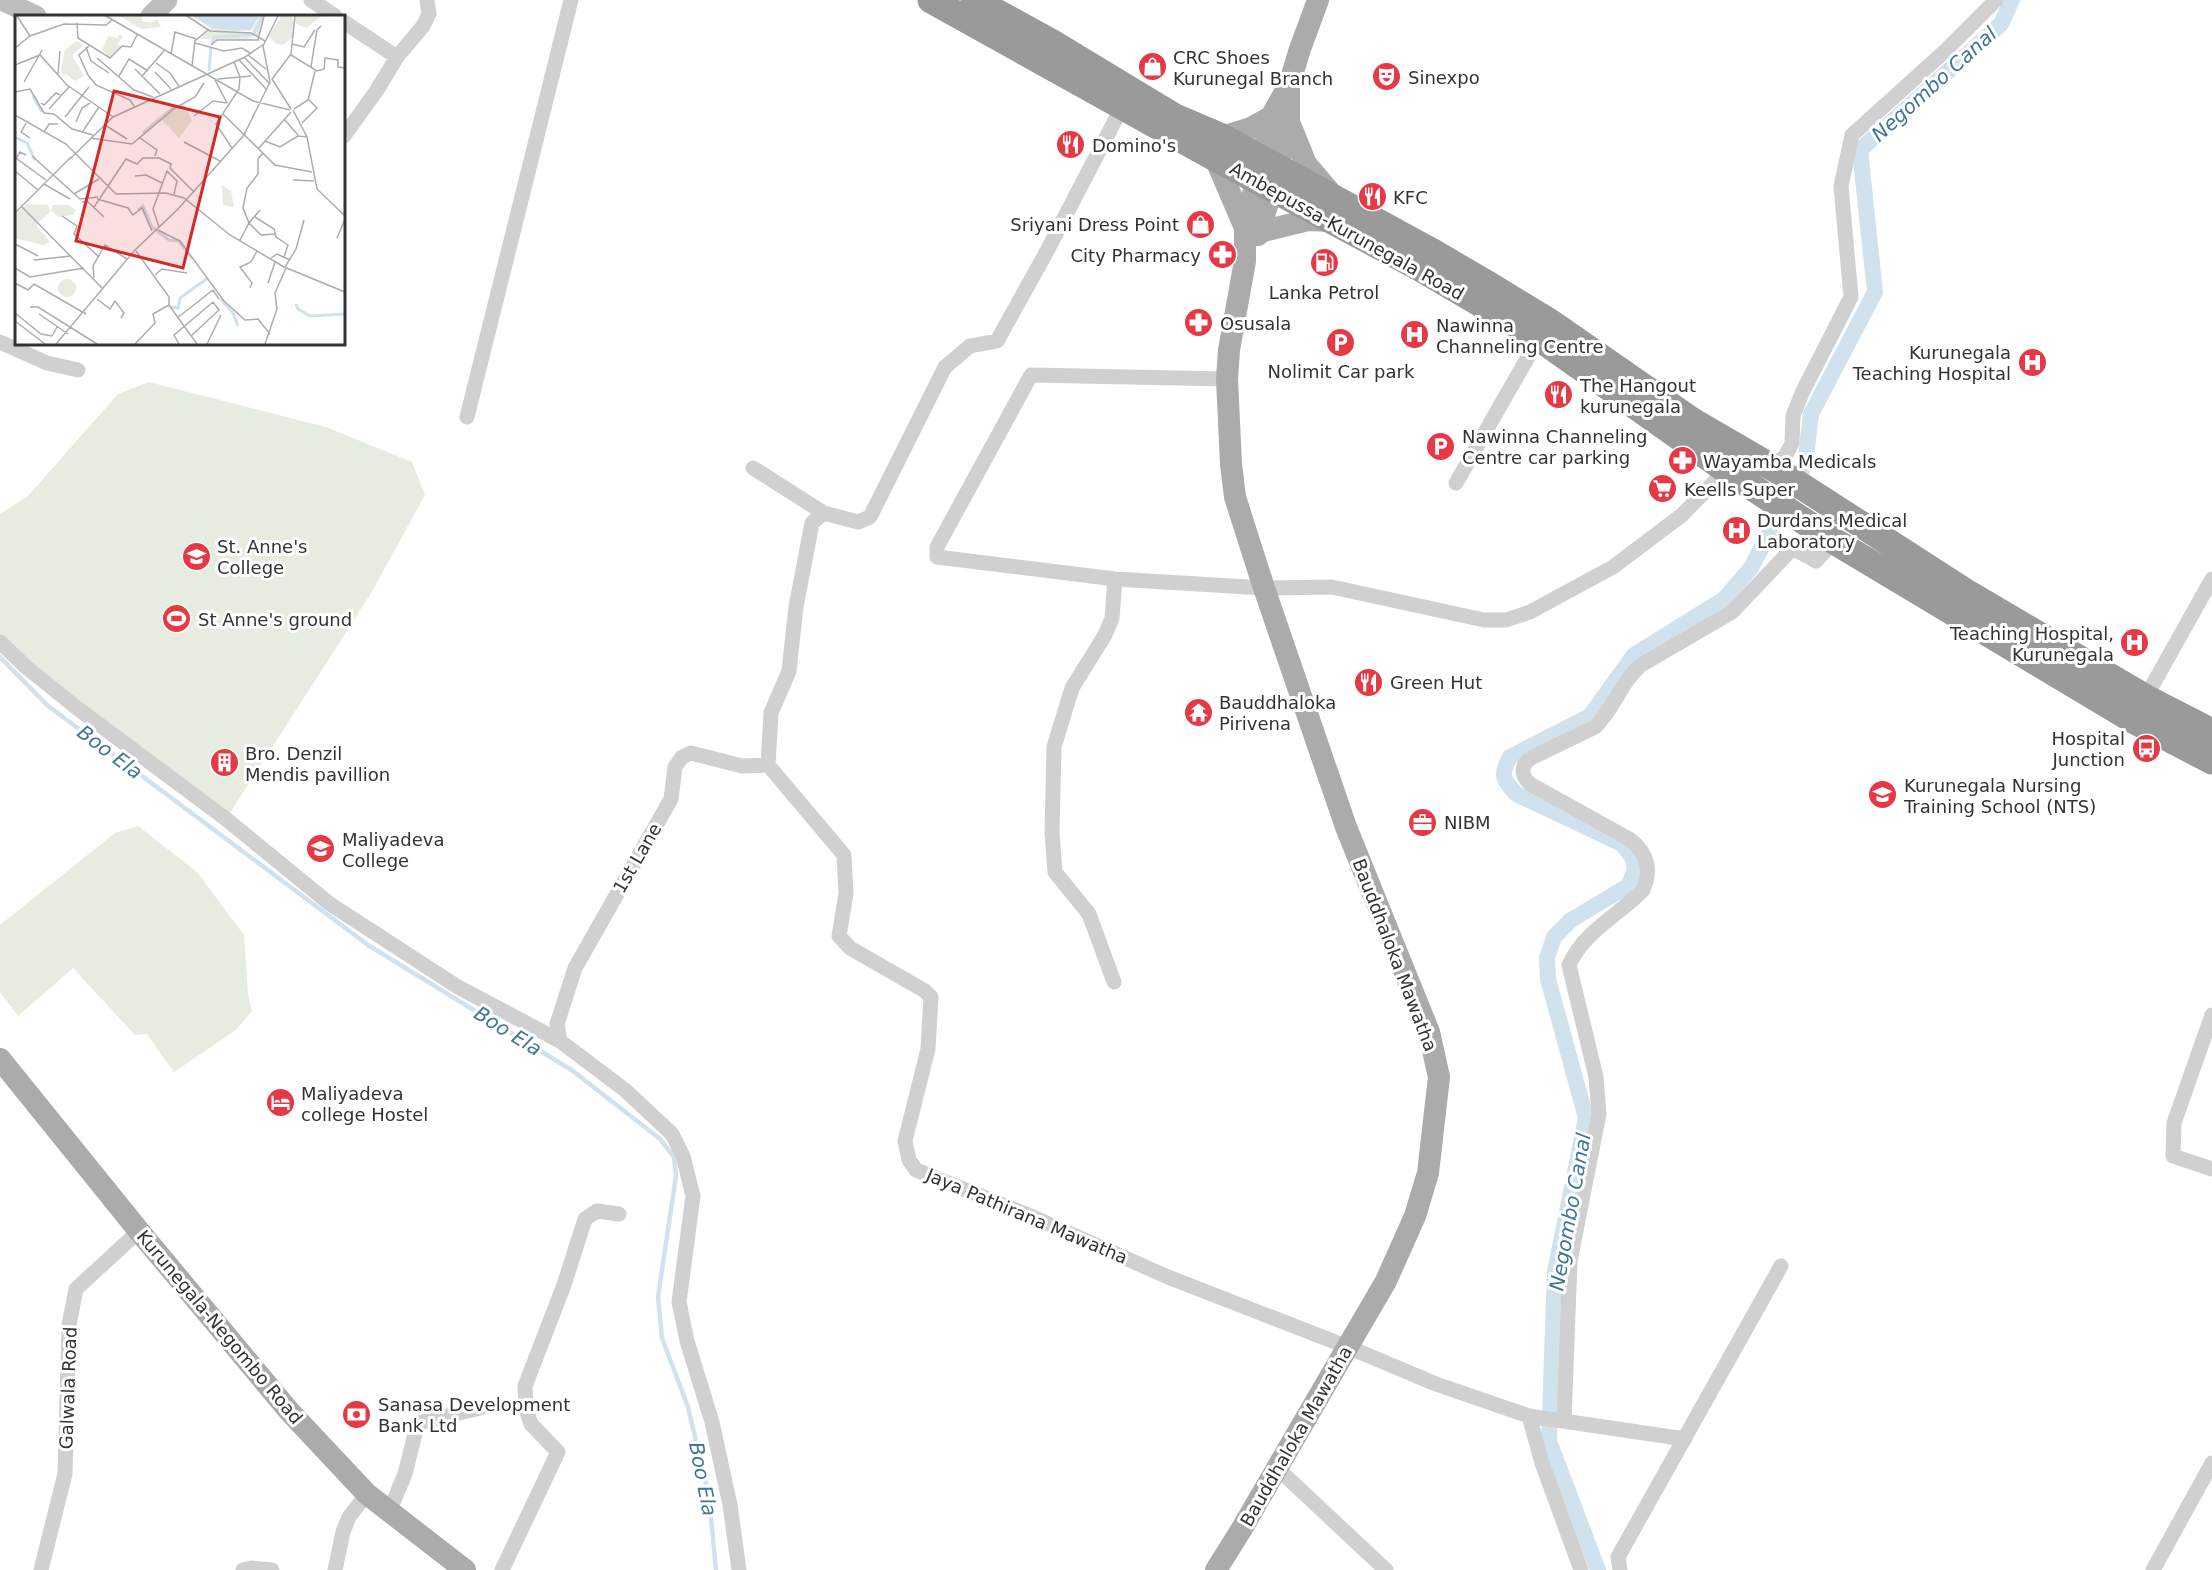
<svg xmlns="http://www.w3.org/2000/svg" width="2212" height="1570" font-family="'DejaVu Sans',sans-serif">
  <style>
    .park { fill: #e6ecdf }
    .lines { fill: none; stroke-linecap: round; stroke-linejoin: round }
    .stream { stroke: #cfe2ee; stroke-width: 4.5 }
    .canal { stroke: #cfe2ee; stroke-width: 16 }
    .street { stroke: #d0d0d0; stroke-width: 15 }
    .secondary { stroke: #bdbdbd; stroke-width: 21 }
    .primary { stroke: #ababab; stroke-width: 22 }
    .highway { stroke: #9a9a9a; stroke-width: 27 }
    .labels { text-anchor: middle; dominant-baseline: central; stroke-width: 6; stroke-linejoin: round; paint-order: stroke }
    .poi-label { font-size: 18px; fill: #333; stroke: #fff; text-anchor: start }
    .street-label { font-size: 18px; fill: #333; stroke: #fff }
    .water-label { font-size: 20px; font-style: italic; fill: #3f7597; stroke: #fff }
    .inset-river { fill: none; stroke: #cfe2ee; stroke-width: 3 }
    .inset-road { fill: none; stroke: #adadad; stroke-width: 1.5 }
    .view { fill: #d62828; fill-opacity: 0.15; stroke: #d62828; stroke-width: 3 }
    .inset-edge { fill: none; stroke: #333; stroke-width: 3 }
  </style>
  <rect width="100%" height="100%" fill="#fff"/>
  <path class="park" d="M149,382L326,427L412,462L425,495L370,595L226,819L0,642V514L28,496L118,394Z
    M138,826L197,872L244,935L248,994L252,1011L236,1030L174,1072L147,1034L135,1035L73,968L18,1016L0,992V925L115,833Z"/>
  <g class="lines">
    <path class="stream" d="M0,657L47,705L368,945L573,1071L660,1139L674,1157L676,1176L658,1297L662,1338L688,1407L709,1497L716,1570"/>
    <path class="canal" d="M1598,1570L1549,1441L1555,1271L1586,1118L1548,979L1547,958L1554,937L1571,920L1628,886L1635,871L1633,858L1622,844L1516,794C1503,780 1500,775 1510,757L1590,716L1634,655L1724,599L1751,568L1805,465L1811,414L1875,292L1860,150L2001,24L2012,0"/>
    <path class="street" d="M311,0L335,16
      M344,22L397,57
      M1122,107L1047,251L997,341L970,346L945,367L870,517L858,522L824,513L812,523L796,607L789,671L771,713L768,765L844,855L846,894L839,936L850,948L925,991L931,997L928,1049L905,1141L909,1160L916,1170L1033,1217L1168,1277L1348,1347L1436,1384L1529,1416L1685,1439
      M344,136L377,90L397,57L423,26L429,14L427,0
      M0,342L47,363L78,370
      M1227,379L1031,375L937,547V557L1115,579L1264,588L1332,587L1484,620H1506L1530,612L1613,567L1682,515L1726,470
      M467,417L571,0
      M753,468L824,513
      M1775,469L1787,453L1792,443L1793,416L1802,393L1851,297L1841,186L1852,135L1945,51L1996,0
      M1456,483L1539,338
      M0,642L26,667L77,708L226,819L330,904L458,987L560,1041L625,1090L672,1134L683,1156L693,1196L679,1302L687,1341L712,1422L730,1505L739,1570
      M2143,702L2212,579
      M1114,982L1089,914L1055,872L1052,832L1054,747L1072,688L1105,635L1112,618L1115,579
      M2212,1015L2174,1123L2173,1156L2212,1169
      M560,1041L557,1024L575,968L671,799L675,767L682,757L691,753L742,766L768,765
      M1529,1416L1542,1463L1581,1570
      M1564,1421L1570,1261L1599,1114L1596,1077L1569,965C1584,931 1618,916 1643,890C1652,870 1647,853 1631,840L1530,784C1521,775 1520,766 1531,758L1595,727C1614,709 1621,682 1641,665L1732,612L1790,551L1796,550L1816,561L1834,541
      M1277,1468L1386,1570
      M389,1512L405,1474L416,1430L422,1422L480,1408
      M41,1570L65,1474L69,1325L76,1289L139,1231
      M243,1570L251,1568L272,1570
      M335,1570L343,1532L349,1517L367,1494
      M502,1570L558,1452L531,1424L526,1409L525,1386L564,1285L585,1219L597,1211L619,1214
      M1620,1570L1618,1557L1781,1266
      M2153,1570L2212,1463"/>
    <path class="secondary" d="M2,0L36,16
      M151,16L167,0"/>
    <path class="primary" d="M1289,122L1306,164L1329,191
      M1222,137L1251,128L1271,117
      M1215,158L1245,228
      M1260,232L1308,220L1332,221
      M1258,235L1275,180L1289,120V89
      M0,1059L139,1231L289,1411L367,1494L465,1570
      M1216,1570L1241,1530L1386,1281L1415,1216L1428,1173L1439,1077L1429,1032L1346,827L1264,588L1235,497L1231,464L1227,379L1229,350L1245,261V228L1271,117L1289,85L1300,49L1318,0"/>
    <path class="highway" d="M931,0L1215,158L1420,268L1539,338L1726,470L1834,541L2133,720L2212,761
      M974,0L1051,42L1175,117L1222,137L1431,251L1489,285L1550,322L1694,422L1775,469L1969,594L2146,698L2212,732"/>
  </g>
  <defs>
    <symbol id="shop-disc" viewBox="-11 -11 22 22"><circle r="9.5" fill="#e63946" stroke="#fff"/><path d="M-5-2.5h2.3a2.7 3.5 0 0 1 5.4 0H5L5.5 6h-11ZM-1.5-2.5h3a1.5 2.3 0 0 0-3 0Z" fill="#fff"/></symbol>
    <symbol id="theatre-disc" viewBox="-11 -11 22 22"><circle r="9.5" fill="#e63946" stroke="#fff"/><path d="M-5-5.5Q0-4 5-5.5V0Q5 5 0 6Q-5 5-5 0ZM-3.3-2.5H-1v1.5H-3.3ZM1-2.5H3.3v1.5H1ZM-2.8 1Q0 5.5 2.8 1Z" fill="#fff"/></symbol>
    <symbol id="restaurant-disc" viewBox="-11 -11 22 22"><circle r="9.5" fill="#e63946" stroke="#fff"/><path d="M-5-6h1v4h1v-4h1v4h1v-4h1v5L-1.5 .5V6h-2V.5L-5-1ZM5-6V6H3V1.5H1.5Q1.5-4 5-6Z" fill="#fff"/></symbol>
    <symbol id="pharmacy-disc" viewBox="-11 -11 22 22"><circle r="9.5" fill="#e63946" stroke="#fff"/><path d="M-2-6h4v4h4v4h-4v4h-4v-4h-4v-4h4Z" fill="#fff"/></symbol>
    <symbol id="fuel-disc" viewBox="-11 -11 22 22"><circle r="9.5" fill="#e63946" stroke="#fff"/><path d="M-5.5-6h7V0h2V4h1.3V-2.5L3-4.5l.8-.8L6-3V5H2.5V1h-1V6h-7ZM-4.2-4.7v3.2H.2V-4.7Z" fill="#fff"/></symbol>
    <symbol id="hospital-disc" viewBox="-11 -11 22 22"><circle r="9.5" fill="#e63946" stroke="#fff"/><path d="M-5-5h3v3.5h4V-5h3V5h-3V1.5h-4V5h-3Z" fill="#fff"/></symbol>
    <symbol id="parking-disc" viewBox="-11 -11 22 22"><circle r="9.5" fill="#e63946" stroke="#fff"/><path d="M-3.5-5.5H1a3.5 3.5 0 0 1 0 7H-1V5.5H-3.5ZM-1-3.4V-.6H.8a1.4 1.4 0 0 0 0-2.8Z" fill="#fff"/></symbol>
    <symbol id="supermarket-disc" viewBox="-11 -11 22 22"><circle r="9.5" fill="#e63946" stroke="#fff"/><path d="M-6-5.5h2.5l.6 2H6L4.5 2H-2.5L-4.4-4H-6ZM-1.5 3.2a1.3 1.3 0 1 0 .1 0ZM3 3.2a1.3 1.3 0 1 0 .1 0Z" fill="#fff"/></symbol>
    <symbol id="school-disc" viewBox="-11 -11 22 22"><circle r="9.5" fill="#e63946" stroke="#fff"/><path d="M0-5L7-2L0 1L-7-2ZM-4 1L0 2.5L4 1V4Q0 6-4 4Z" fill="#fff"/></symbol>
    <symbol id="stadium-disc" viewBox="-11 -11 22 22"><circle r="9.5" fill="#e63946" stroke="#fff"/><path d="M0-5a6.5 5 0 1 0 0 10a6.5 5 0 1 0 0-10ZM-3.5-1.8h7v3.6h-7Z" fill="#fff"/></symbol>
    <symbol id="temple-disc" viewBox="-11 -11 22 22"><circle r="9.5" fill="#e63946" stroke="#fff"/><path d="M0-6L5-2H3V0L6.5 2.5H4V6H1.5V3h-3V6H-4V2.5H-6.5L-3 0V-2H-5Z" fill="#fff"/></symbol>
    <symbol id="bus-disc" viewBox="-11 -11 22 22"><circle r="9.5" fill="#e63946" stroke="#fff"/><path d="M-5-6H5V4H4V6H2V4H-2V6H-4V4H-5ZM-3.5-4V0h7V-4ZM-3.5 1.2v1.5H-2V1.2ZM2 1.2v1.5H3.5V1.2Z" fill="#fff"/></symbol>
    <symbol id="building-disc" viewBox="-11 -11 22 22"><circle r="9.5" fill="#e63946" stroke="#fff"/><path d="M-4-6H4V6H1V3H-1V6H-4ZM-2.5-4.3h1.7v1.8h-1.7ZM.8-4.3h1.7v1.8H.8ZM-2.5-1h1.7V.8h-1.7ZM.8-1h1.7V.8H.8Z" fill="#fff"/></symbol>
    <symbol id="university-disc" viewBox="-11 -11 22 22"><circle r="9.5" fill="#e63946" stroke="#fff"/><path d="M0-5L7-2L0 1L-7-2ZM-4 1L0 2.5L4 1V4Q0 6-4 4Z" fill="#fff"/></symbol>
    <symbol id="office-disc" viewBox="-11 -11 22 22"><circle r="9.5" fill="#e63946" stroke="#fff"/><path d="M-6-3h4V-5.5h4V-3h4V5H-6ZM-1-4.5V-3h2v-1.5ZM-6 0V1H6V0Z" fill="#fff"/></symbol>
    <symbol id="hotel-disc" viewBox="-11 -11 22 22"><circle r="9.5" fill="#e63946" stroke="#fff"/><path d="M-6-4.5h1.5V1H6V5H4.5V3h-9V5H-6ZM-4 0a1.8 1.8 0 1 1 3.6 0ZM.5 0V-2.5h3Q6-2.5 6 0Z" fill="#fff"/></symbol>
    <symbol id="bank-disc" viewBox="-11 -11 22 22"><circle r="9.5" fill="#e63946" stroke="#fff"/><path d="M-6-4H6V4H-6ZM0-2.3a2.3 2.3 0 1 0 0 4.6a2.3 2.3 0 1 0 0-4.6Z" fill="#fff"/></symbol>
  </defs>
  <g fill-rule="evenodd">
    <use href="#shop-disc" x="1136" y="50" width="33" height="33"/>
    <use href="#theatre-disc" x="1370" y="60" width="33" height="33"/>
    <use href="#restaurant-disc" x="1054" y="128" width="33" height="33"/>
    <use href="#restaurant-disc" x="1356" y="180" width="33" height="33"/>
    <use href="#shop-disc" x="1184" y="208" width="33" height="33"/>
    <use href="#pharmacy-disc" x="1206" y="238" width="33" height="33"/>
    <use href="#fuel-disc" x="1308" y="246" width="33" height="33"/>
    <use href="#pharmacy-disc" x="1182" y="306" width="33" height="33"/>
    <use href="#hospital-disc" x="1398" y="318" width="33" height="33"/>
    <use href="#parking-disc" x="1324" y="326" width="33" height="33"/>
    <use href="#hospital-disc" x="2016" y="346" width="33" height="33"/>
    <use href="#restaurant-disc" x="1542" y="378" width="33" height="33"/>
    <use href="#parking-disc" x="1424" y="430" width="33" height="33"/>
    <use href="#pharmacy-disc" x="1666" y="444" width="33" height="33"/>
    <use href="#supermarket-disc" x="1646" y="472" width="33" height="33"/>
    <use href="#hospital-disc" x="1720" y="514" width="33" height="33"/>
    <use href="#school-disc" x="180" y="540" width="33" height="33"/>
    <use href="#stadium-disc" x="160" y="602" width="33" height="33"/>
    <use href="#hospital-disc" x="2118" y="626" width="33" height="33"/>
    <use href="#restaurant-disc" x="1352" y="666" width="33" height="33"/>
    <use href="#temple-disc" x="1182" y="696" width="33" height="33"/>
    <use href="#bus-disc" x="2130" y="732" width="33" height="33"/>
    <use href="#building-disc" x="208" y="746" width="33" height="33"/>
    <use href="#university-disc" x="1866" y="778" width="33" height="33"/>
    <use href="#office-disc" x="1406" y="806" width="33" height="33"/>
    <use href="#school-disc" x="304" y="832" width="33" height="33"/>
    <use href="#hotel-disc" x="264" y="1086" width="33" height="33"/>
    <use href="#bank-disc" x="340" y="1398" width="33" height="33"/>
  </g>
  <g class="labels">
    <g class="poi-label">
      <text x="1173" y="57">CRC Shoes<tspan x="1173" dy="21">Kurunegal Branch</tspan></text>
      <text x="1408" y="77">Sinexpo</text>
      <text x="1092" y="145">Domino's</text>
      <text x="1393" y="197">KFC</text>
      <text x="1179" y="224" text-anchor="end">Sriyani Dress Point</text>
      <text x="1201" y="255" text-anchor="end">City Pharmacy</text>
      <text x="1324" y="292" text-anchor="middle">Lanka Petrol</text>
      <text x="1220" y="323">Osusala</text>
      <text x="1436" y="325">Nawinna<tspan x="1436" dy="21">Channeling Centre</tspan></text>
      <text x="2011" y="352" text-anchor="end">Kurunegala<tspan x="2011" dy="21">Teaching Hospital</tspan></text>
      <text x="1341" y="371" text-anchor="middle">Nolimit Car park</text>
      <text x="1580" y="385">The Hangout<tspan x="1580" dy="21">kurunegala</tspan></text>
      <text x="1462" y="436">Nawinna Channeling<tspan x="1462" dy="21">Centre car parking</tspan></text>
      <text x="1703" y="461">Wayamba Medicals</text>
      <text x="1684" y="489">Keells Super</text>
      <text x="1757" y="520">Durdans Medical<tspan x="1757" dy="21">Laboratory</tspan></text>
      <text x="217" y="546">St. Anne's<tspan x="217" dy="21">College</tspan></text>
      <text x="198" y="619">St Anne's ground</text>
      <text x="2114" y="633" text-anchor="end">Teaching Hospital,<tspan x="2114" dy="21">Kurunegala</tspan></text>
      <text x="1390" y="682">Green Hut</text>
      <text x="1219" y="702">Bauddhaloka<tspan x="1219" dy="21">Pirivena</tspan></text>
      <text x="2125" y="738" text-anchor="end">Hospital<tspan x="2125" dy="21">Junction</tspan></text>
      <text x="245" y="753">Bro. Denzil<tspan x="245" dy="21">Mendis pavillion</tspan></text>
      <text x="1904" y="785">Kurunegala Nursing<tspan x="1904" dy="21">Training School (NTS)</tspan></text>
      <text x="1444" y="822">NIBM</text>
      <text x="342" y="839">Maliyadeva<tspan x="342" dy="21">College</tspan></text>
      <text x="301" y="1093">Maliyadeva<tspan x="301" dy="21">college Hostel</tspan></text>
      <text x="378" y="1404">Sanasa Development<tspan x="378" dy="21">Bank Ltd</tspan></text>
    </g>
    <g class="street-label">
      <text transform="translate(1347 231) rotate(29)">Ambepussa-Kurunegala Road</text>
      <text transform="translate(637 858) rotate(-60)">1st Lane</text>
      <text transform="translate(1395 955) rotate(69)">Bauddhaloka Mawatha</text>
      <text transform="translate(1027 1216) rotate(23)">Jaya Pathirana Mawatha</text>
      <text transform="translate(220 1327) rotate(50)">Kurunegala-Negombo Road</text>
      <text transform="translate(68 1388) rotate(-88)">Galwala Road</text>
      <text transform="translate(1296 1436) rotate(-60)">Bauddhaloka Mawatha</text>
    </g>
    <g class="water-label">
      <text transform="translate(1934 84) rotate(-42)">Negombo Canal</text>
      <text transform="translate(110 752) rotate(37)">Boo Ela</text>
      <text transform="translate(508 1031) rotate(32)">Boo Ela</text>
      <text transform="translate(1570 1212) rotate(-80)">Negombo Canal</text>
      <text transform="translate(703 1479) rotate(79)">Boo Ela</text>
    </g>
  </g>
  <g transform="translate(15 15)">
    <rect width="330" height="330" fill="#fff"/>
    <path d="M105,1H127V6L136,8L142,4L146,12L126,14Z" fill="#e6ecdf"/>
    <path d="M11,189L33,190L35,197L21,210L35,227L28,230L0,223V201Z" fill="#e6ecdf"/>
    <path d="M244,1H249L244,24L239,20L233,23L235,26L185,24L194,14L236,18ZM266,1H277L279,8L277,23L268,30L261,29L254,21ZM280,1H306L292,13L281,9ZM105,19L108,23L102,29L106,32L95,42L87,35L93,21L102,23ZM61,26L69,30L57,40L69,61L60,66L51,59L48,62L46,53L50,35ZM169,88L177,106L164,123L146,104ZM207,170L216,176L219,192L208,190ZM38,190H54L61,195L58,200L43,202L36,195ZM43 273a9 9 0 1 1 18 0a9 9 0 1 1-18 0Z" fill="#e6ecdf"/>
    <path d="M178,1H244L236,15L220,16L197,14Z" fill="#cfe2ee"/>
    <path class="inset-river" d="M239,19L247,2M196,29L200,22L237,20M194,56L196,32M18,81L27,97M128,118L159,92M0,122L12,128L20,145M123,195L128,191L137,212L154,225L164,226L177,244M205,283L218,298L223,311M281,289L283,294L295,301L330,299M156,292L163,293L165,283L193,263"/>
    <path class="inset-road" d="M2,1L15,21M91,1L238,86L275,95M172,1L195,16L236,18L250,26M62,8L63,23L95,43L107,31L116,32L122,20M180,28L209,36L227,33L235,38M277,29L289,32L300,15M196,30L202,25H243L249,1M74,31L64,40L73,60L81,70L115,85L119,91M71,32L76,46L94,58M0,33L15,21L49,9L91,10L97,5M156,39L160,17L181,24M233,40L251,54M276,40L302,56L309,54L310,43L323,45V52L330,53M229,42L255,69M82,43L119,75L138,82M224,45L252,75M141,48L155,58L164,71M0,50L25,40L52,70L98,102M177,50L180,26L194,14M296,52L302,15L306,11M120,54L145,79M140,57L156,74M43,59L45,36M104,61L114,44L133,56M127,61L149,36M203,64L236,61M200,65L212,88M9,67L27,35M0,77L15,74L29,98L39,99L57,114L78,120M26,88L29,90L41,78L45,80M34,94L54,72M276,94L257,64L276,39L280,1M279,94L293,85L300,56M278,95L292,122L302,174L330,201M208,99L260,150L297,157M0,100L51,129L101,179L151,178L169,183L215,220L269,252L330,277M179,101L198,86L212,88M50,102L74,72M269,104L283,120M61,107L67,93L75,88M11,108L6,117L15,123M287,108L302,93L293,84M90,110L112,124M68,116L84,92M29,117L34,109H43M75,123L117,129L160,93L180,82L189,68M125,123L142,135L140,141M250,126L265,132L283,121L292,122M169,127L205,146M217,133L201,109L224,74L225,62L219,47M243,134L276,97M11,140L5,137L1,143L31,165M17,141L65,184L83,182M55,144L98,102L230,42L249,29M0,156L23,175M120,161L131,160L147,168M278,165L299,166M29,169L55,184M59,179L84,164M82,184L113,193L118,200L127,193L137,216M67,187L72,186L89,202M6,191L87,273M79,192L111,144L122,149L128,143H144L156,149L155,153L179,177M245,195L234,208L246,220L260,219M0,198L56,142M47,201L62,211L59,219L83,241M240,202L259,214L261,222L273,230L269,242M144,212L138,194L152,156L162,166L159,179M143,215L165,226L209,286L230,305L243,304L255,319M322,223L330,204M225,225L234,208L228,193L232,173L243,159V144L248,138M0,229L23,241M256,243L262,239L275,245M19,245L56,241M270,252L281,234L289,205M0,253L15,262L69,253M140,260L147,254L172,258M79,263L78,251L90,230L112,244M0,268L13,275L19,269L71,299M253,268L260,247M235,273L237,268L225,252L236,247L242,236M82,284L95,294L100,286L109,298L106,303M154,290L182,329M15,292H23L82,329M0,298L26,319L37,321L42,312M24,299L53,319M162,303L198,275L204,284M0,306L30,329M41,329L120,235L163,194L229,120L255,67L248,31L263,1M120,329L140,308L138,299L154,290V282L121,236M164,329L159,320L198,287L204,295L176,321M192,329L206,300M250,329L262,294L260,278L271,253"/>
    <path class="view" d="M99,76L205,102L168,253L61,226Z"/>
    <rect width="330" height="330" class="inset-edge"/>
  </g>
</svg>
